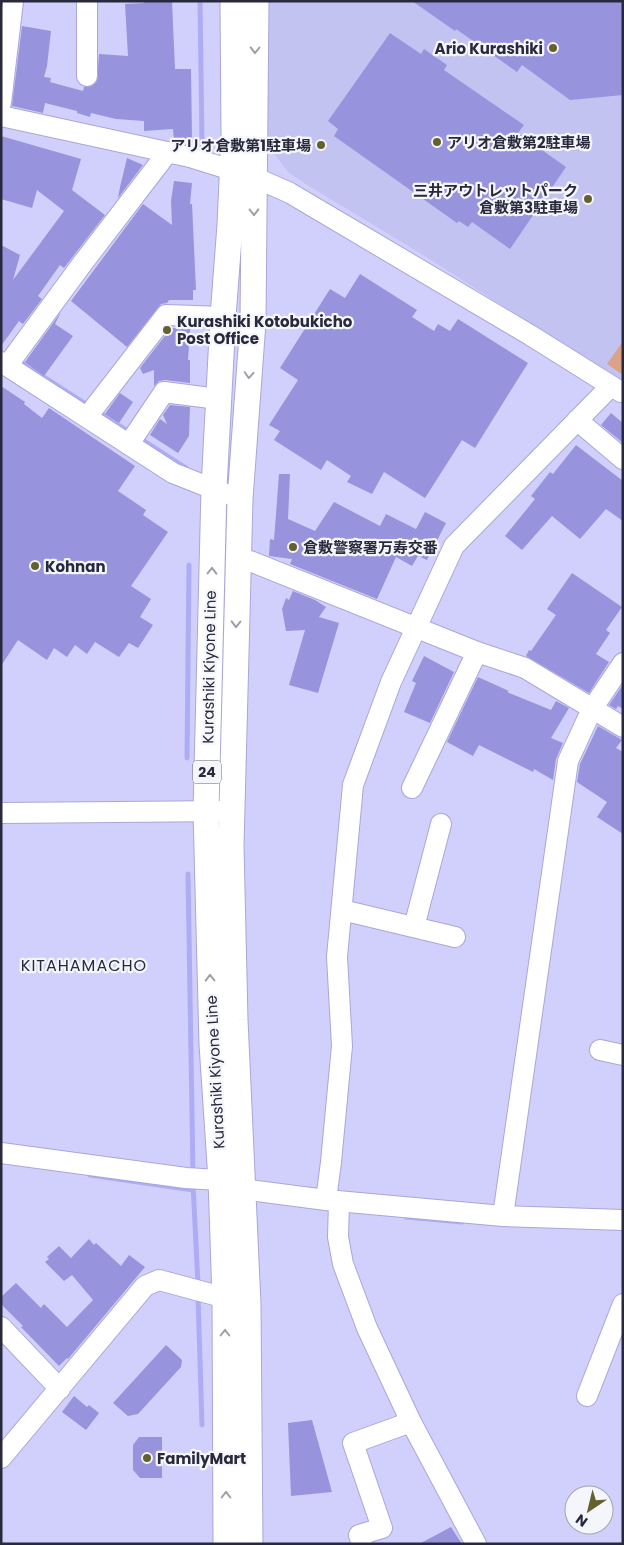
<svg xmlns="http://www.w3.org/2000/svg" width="624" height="1545" font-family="Poppins,'Noto Sans JP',sans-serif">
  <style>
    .built { fill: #c3c3f2 }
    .green { fill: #dba288 }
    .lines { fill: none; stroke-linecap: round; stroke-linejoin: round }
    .stream { stroke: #afacf6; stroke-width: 5 }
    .building { fill: #9793dc }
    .minor-casing { stroke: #a8a6db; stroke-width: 22 }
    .major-casing { stroke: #a8a6db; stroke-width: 27 }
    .minor { stroke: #fff; stroke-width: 20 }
    .major { stroke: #fff; stroke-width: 25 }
    .oneway { stroke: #9f9fa8 }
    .poi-dot { fill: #64612e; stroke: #f5f6fb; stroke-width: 2 }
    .labels { text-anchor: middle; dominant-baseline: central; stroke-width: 4.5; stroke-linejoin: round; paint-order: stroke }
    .shield { fill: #f5f6fb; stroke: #666676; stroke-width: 1 }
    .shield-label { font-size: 14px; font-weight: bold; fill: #29293d }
    .poi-label { font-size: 15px; font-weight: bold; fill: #29293d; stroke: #f5f6fb; text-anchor: start }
    .street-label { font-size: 15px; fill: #29293d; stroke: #f5f6fb }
    .neighbourhood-label { font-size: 16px; letter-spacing: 1px; fill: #29293d; stroke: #f5f6fb }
  </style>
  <rect width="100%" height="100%" fill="#d1d0fc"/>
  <path class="built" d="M267,1H623V381L523,319L423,255L304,183L288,172L273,152L267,131Z"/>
  <path class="green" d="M623,341V375L607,364Z"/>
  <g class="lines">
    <path class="stream" d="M200,1L202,144
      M16,359L89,406
      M98,412L131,433
      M138,437L186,468
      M187,758L189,565
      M188,874L193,1175
      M90,1175L193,1190
      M193,1184L198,1285
      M406,1217L462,1222
      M198,1296L202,1425"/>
  </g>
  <path class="building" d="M144,1H172L175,69H191L192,140L174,141L173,129L144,131V121L116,119L91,113L90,117L77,113V111L45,103L43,113L12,106L22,26L51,31L47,66L44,77L51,78L50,82L83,91L84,87L92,86L97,81L99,54L128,56L125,4L144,3Z
    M412,1H623V95L570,100L522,65L517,72L456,29L455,31Z
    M390,33L421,54L424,49L447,65L444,70L524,125L518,133L566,167L510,249L472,222L468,227L459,221L457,223L334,136L338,129L328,121Z
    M1,136L81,159L72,190L105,215L64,268L60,265L38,296L42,299L23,324L19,321L1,346V245L20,255L13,280L64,211L37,190L32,208L1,199Z
    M127,158L143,165L118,198L120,187Z
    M174,181L192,183L190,204H192L196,290H193V300H169L167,303L161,304L127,347L71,301L143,204L172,225L171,201Z
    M360,274L417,310L412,317L434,331L438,324L450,331L458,319L528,363L475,448L462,440L425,498L384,472L372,494L347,482L351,476L327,460L321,470L274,440L280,431L269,425L298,380L280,368L330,289L345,298Z
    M61,312L55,324L73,336L44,376L25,362Z
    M171,328L190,329L188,360H190V383L165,380L159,381L154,386V370L143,374L140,368Z
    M1,386L25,402L24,404L42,418L49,408L135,466L118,491L146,510L143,515L168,532L131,586L151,599L140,617L153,625L138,648L129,643L119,657L95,642L87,654L75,645L67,657L54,648L47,660L18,640L1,666Z
    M120,393L133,402L119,423L105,414Z
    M170,405L190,407L189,436L178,453L150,435L160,419L167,424L163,415Z
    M611,413L623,423V443L601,425Z
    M576,445L623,481V521L606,509L580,539L552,516L522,550L505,536L535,499L531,496L550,472L553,474Z
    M279,474H290L288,519L315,531L334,502L380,526L386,514L416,529L425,512L446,523L427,560L418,556L412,566L396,557L377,599L290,564L292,559L269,556L270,539L274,540Z
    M572,573L622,607L606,630L610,633L596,654L609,662L589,693L526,656L529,650L531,651L556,615L547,609Z
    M293,591L315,600L326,607L319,617L339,623L318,693L289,685L305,630L286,631L282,609L286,598L289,600Z
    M424,656L454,672L430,723L404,712L416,683L412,681Z
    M478,677L509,691L507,692L551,710L556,701L569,708L551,738L563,743L556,759L553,780L534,769L533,772L479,745L473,756L447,742Z
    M622,686L623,709L618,706L616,709L609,705Z
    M598,726L622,740L616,748L623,752V834L597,817L607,802L577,782L580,764Z
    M89,1239L94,1245L96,1243L121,1266L129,1255L145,1267L68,1359L67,1358L59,1366L21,1327L23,1326L1,1304V1297L16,1283L41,1308L44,1304L67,1327L93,1300L72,1275L64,1281L45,1262L49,1259L47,1257L59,1246L71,1258Z
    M166,1345L182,1360L181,1367L138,1414L128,1416L113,1403Z
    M74,1396L87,1407L89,1405L99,1413L86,1430L62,1412Z
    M312,1420L332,1492L291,1496L288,1423Z
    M139,1437H162V1478H140L133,1470V1445Z
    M451,1527L462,1544H419Z"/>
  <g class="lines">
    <defs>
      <path id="minor" d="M87,1V76
        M1,103L13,1
        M1,116L190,157L254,177L290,193L530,335L621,392
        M1,362L173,473L226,494
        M7,366L82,264L168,152
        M87,417L166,315L223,317
        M577,420L623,459
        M129,444L164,392L218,399
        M238,564L250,561L477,652L525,668L623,727
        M412,788L477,652
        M1,813L232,811
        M342,910L455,937
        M414,927L441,824
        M600,1050L623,1055
        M1,1153L186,1178L235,1181
        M242,1189L326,1200L503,1216L623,1220
        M326,1200L331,1162L342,1046L337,957L353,785L391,682L454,546L611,386
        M339,1201L338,1237L343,1264L367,1328L411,1422L476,1544
        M503,1216L568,761L592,709L623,663
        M1,1327L60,1389
        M587,1396L623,1304
        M1,1458L145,1286L159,1280L237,1301
        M362,1544L359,1535L382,1528L353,1443L411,1422"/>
      <path id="major" d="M226,1544L225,1298L221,1180L212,1044L206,811L214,488L223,317L230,225L234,135L233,1
        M250,1544L248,1304L235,1020L231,846L240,499L253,322L256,1"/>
    </defs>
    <use href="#minor" class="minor-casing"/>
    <use href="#major" class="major-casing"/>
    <use href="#minor" class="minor"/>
    <use href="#major" class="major"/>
  </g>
  <defs><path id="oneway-chevron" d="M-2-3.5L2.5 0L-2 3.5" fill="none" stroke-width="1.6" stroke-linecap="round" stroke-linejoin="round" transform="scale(1.25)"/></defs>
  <g class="oneway">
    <use href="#oneway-chevron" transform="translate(255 50) rotate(91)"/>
    <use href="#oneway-chevron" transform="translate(254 212) rotate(89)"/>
    <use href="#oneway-chevron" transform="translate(249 375) rotate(94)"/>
    <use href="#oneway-chevron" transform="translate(212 571) rotate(-89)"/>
    <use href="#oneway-chevron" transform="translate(236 624) rotate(91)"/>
    <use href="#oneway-chevron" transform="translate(210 978) rotate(-91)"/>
    <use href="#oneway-chevron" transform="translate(225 1333) rotate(-90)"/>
    <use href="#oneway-chevron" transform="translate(226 1495) rotate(-90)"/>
  </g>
  <g class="poi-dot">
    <circle cx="553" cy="48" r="5"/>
    <circle cx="437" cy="142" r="5"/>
    <circle cx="321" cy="145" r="5"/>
    <circle cx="588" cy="199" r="5"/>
    <circle cx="167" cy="330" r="5"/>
    <circle cx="293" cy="547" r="5"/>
    <circle cx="35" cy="566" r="5"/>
    <circle cx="147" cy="1458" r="5"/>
  </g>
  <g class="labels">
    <rect class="shield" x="193" y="760.5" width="28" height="23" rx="4"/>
    <g class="shield-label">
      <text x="207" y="772">24</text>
    </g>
    <g class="poi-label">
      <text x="543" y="48" text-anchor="end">Ario Kurashiki</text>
      <text x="447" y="142">アリオ倉敷第2駐車場</text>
      <text x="311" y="145" text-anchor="end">アリオ倉敷第1駐車場</text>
      <text x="578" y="190" text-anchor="end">三井アウトレットパーク<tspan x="578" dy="17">倉敷第3駐車場</tspan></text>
      <text x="177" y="321">Kurashiki Kotobukicho<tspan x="177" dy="17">Post Office</tspan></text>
      <text x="303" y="547">倉敷警察署万寿交番</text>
      <text x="45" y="566">Kohnan</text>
      <text x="157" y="1458">FamilyMart</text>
    </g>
    <g class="street-label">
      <text transform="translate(209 667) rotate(-89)">Kurashiki Kiyone Line</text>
      <text transform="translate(215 1072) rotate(-93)">Kurashiki Kiyone Line</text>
    </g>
    <g class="neighbourhood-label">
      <text x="84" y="965">KITAHAMACHO</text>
    </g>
  </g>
  <rect width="624" height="1545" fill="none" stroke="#29293d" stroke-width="5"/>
  <g transform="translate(589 1510) rotate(215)"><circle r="24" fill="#f5f6fb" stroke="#a3a4af"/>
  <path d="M0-4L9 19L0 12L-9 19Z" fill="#64612e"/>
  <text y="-8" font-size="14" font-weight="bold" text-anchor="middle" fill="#29293d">N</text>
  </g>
</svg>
